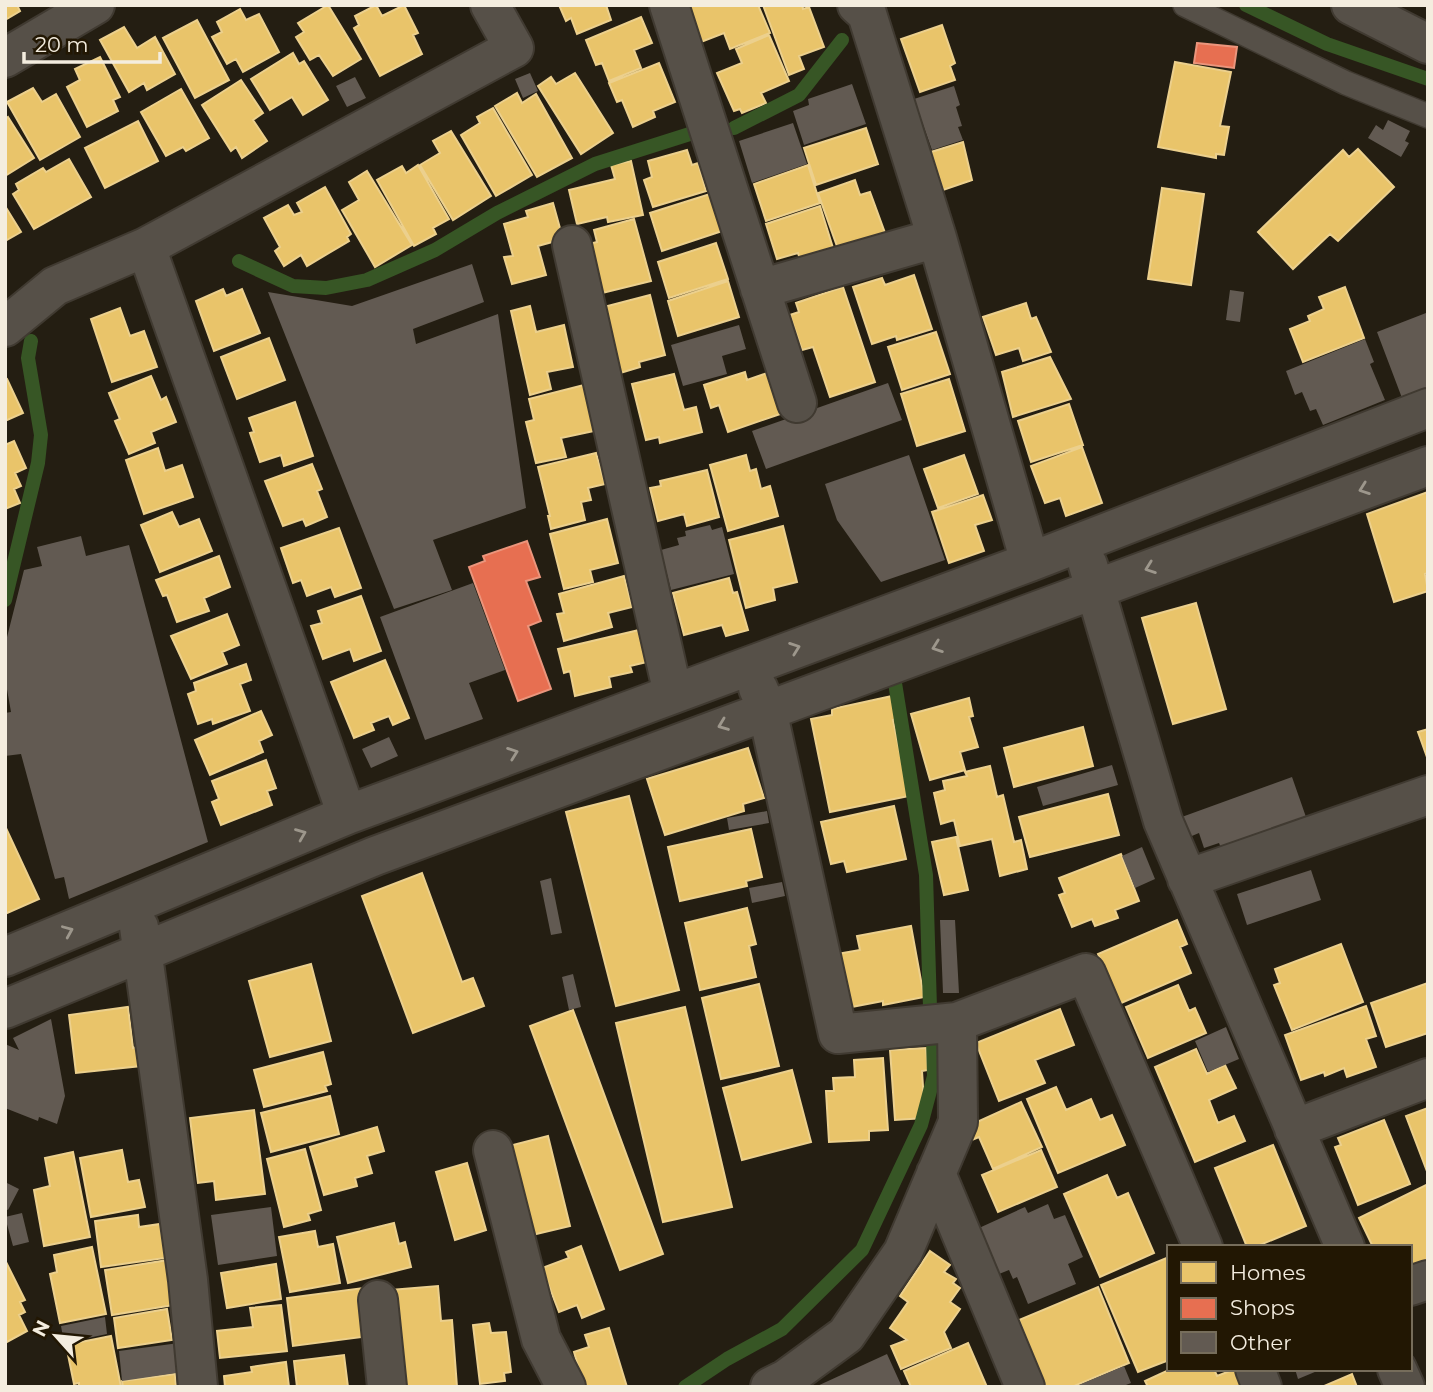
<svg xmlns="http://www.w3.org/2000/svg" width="1433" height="1392" font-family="Montserrat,sans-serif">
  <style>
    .homes { fill: #e9c46a; stroke: #ecd08d; stroke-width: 2 }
    .shops { fill: #e76f51; stroke: #eb957c; stroke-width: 2 }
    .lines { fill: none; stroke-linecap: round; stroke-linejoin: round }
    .stream { stroke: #375625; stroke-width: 14 }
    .building { fill: #625a52 }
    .lane-casing { stroke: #403a31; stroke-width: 26 }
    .street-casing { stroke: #403a31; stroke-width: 42 }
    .lane { stroke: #565048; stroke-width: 23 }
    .street { stroke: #565048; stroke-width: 38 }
    .oneway { stroke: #9d978c }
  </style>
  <rect width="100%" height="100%" fill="#241e12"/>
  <path class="homes" d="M5,5H17L20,11L5,20Z
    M328,5L361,59L333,76L319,55L310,60L296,37L304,32L298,23Z
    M376,5L382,16L404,5L418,33L413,35L422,54L380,76L354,28L359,25L355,16Z
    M559,5H606L611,20L577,34L571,18L566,21Z
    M685,5H758L770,33L730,49L724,33L701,42Z
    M763,5H802L803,9L809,7L824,47L799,56L804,69L789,75Z
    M240,9L246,20L259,14L279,52L243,72L236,59L227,64L212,37L222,32L217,22Z
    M641,17L652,43L634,50L641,68L609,81L602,63L596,65L586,40Z
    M197,20L229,80L195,98L163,38Z
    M942,25L955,63L950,66L955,80L920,92L901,39Z
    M124,27L137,48L155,37L175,74L147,90L144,83L129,92L100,40Z
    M769,35L789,81L761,93L766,103L742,113L740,109L734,111L717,73L742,63L736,49Z
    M293,53L299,64L304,61L328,100L303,115L292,97L270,110L251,79Z
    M100,57L120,97L113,100L118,111L87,127L67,87L80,80L75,69Z
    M1175,62L1231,72L1220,126L1229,127L1224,155L1216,154V158L1158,147Z
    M659,63L675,102L653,111L655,117L633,127L622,100L617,102L609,83Z
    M575,73L613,133L581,154L538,86L551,77L556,84Z
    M241,80L263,113L253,120L267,141L242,158L236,147L231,151L202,105Z
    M33,88L42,102L56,94L80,137L40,160L7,102Z
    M181,89L209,138L186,151L183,147L166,156L141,112Z
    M517,93L522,103L536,94L572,158L537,177L495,106Z
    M493,108L532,175L496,196L461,135L480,123L477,117Z
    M8,117L34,158L5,176V119Z
    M138,121L158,161L105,188L85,148Z
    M866,128L878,164L816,185L804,148Z
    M451,131L491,196L453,220L420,165L440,153L433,141Z
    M963,142L972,180L943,190L931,152Z
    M1358,149L1394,187L1338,241L1330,234L1293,269L1258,232L1343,150L1349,157Z
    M687,150L692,165L698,163L706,191L653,207L644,180L652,177L648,161Z
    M69,159L91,197L34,229L13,194L19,190L16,184L43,168L46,172Z
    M631,161L643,215L608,222L607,217L577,224L569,190L615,179L611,165Z
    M418,165L449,219L433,228L436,234L414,246L377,180L402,166L406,173Z
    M808,165L820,203L766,221L754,184Z
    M367,171L412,245L375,267L342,210L359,200L349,182Z
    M855,180L860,195L870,192L885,233L838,249L818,193Z
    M325,187L351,234L347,237L349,241L307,266L301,255L284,266L275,251L280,247L264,218L288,205L294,215L302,212L297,203Z
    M1162,188L1204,194L1191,285L1148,279Z
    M710,194L722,231L662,251L650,213Z
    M553,203L563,239L538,246L546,275L512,284L504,257L513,256L504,224L528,217L526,211Z
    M5,206L21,232L5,241Z
    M820,206L834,251L801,262L798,253L777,259L766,224Z
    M634,219L651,281L602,293L589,244L597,242L594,230Z
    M716,243L728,279L669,298L658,262Z
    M914,275L932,329L897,340L896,336L872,344L853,287L882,278L885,285Z
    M728,281L739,317L678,336L668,301Z
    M843,287L875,382L830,397L813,347L802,350L790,315L799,312L796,303Z
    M1345,287L1364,338L1303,362L1290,329L1310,321L1308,316L1324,309L1319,297Z
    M223,289L226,296L242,289L260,333L214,351L196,301Z
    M650,295L665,355L639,362L640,367L617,374L600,308Z
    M1026,303L1031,319L1036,317L1051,352L1023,361L1019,348L996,355L983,317Z
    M530,306L536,332L564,325L573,367L547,372L551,389L530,395L511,311Z
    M120,308L130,336L144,331L157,367L112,382L91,319Z
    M936,332L950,374L902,390L888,347Z
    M269,338L285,380L237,399L221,357Z
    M1050,357L1071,399L1013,417L1002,372Z
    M745,372L747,380L770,372L783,413L728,432L719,405L711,408L704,385Z
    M674,374L684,410L696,407L702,432L660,443L659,437L646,440L632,384Z
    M151,376L161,400L166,397L176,422L151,432L155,443L129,454L115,421L120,419L109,393Z
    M7,379L23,413L5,421V380Z
    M949,379L965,431L917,446L901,394Z
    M584,385L594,431L561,438L566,457L536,463L526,422L534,420L529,399Z
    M295,402L313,456L284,466L281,455L260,462L250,433L254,432L249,418Z
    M1069,404L1083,445L1031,462L1018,421Z
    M14,441L26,468L15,473L21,486L14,489L20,503L5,509V445Z
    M1082,447L1102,503L1066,516L1060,498L1045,503L1031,466Z
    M158,448L165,471L182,465L193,497L144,514L126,460Z
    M596,453L605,484L588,488L591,500L581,502L585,520L551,529L548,516H550L538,467Z
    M746,455L750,471L756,469L761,489L770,486L778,516L728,531L710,465Z
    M964,455L978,494L938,508L924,469Z
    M312,464L322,489L317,491L327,517L306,526L303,519L283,526L265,481Z
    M707,470L719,517L687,526L684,514L658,521L650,488L661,486L660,481Z
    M1428,492V573L1425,574L1428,591L1394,602L1367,514Z
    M983,495L992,520L975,525L984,551L949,563L932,512Z
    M172,512L179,527L199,519L212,551L160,572L141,525Z
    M607,519L618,563L590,570L593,582L564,589L550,534Z
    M783,526L797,582L773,588L775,600L746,608L729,540Z
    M339,528L361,588L335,597L331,587L307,596L301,580L293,583L281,548Z
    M219,556L230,587L204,598L209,611L177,622L167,595L163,596L156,580Z
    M624,576L632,607L608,613L612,627L564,641L557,614L564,613L559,594Z
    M729,578L733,593L737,592L748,630L726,636L722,625L684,635L673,593Z
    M361,596L381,651L354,661L350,649L323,659L311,626L322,623L318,611Z
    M1196,603L1226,709L1173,724L1142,618Z
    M227,614L239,645L222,652L227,664L191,679L171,636Z
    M639,630L647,662L630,666L632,672L609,677L611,687L575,696L570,671L564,673L558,649Z
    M385,660L409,718L393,725L389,716L371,723L374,730L354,738L331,682Z
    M246,664L251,680L240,684L250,711L213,724L212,719L198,724L188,694L196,691L194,683Z
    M892,696L897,719L893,720L909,796L830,812L811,719L832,715V709Z
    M969,698L973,716L969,717L978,747L960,752L965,770L930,780L911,714Z
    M261,711L272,735L259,741L263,752L210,775L195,740Z
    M1083,727L1093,766L1014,787L1004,748Z
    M1428,729V760L1418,732Z
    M748,748L764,798L743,804L744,811L665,835L647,779Z
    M266,760L276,788L267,791L272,805L221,825L212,802L219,799L212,781Z
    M990,766L997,797L1003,795L1014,842L1021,840L1027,869L1000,876L992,839L960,846L954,820L941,824L934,793L945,790L943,781L967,776L965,772Z
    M1108,794L1119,835L1030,857L1019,817Z
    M629,796L679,990L616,1006L566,812Z
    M894,806L906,859L847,872L844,861L831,864L821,822Z
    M5,826L39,899L5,914Z
    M751,829L762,877L746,881L747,886L680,901L668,847Z
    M956,837L968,890L944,895L932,842Z
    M1121,854L1139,901L1115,910L1118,918L1095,926L1092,919L1072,927L1059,895L1065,893L1059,878Z
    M422,873L462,982L473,978L484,1006L413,1033L362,896Z
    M747,908L756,944L749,946L756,977L700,990L685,923Z
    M1177,920L1187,944L1180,947L1191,973L1119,1004L1098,954Z
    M911,926L924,997L883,1005V1001L841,1009L831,955L860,950L857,936Z
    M1341,944L1363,1002L1292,1030L1274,985L1280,983L1275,969Z
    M311,964L331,1041L270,1057L249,981Z
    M1428,983V1033L1386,1047L1371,1003Z
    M759,984L779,1066L721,1079L702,998Z
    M1178,985L1189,1011L1195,1008L1206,1033L1148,1058L1126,1007Z
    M1366,1006L1376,1036L1366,1039L1376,1067L1347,1077L1344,1068L1325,1076L1324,1072L1301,1080L1285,1035Z
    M128,1007L133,1048L138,1047L141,1066L76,1073L69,1015Z
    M685,1007L732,1207L663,1222L616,1023Z
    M1060,1009L1074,1045L1035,1060L1045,1083L999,1101L976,1043Z
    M573,1010L663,1254L620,1270L530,1026Z
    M926,1048L928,1070L922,1071L925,1118L895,1120L890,1050Z
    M1196,1049L1207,1074L1225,1065L1236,1088L1209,1100L1218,1123L1234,1116L1245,1141L1195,1162L1155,1067Z
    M323,1052L331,1084L325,1086L327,1091L264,1107L254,1070Z
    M883,1058L888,1130L869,1131V1140L829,1142L826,1091H834L833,1078L855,1077L854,1060Z
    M792,1070L811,1142L742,1160L723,1088Z
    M1056,1087L1066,1110L1091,1099L1100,1120L1112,1115L1125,1145L1058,1173L1027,1099Z
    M330,1096L339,1134L271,1152L261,1113Z
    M1021,1102L1042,1147L993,1169L979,1137L972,1140L966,1127Z
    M1428,1108V1174L1406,1116Z
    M254,1110L265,1194L216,1200L214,1181L198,1183L190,1118Z
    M1384,1120L1410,1184L1358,1205L1335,1147L1341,1145L1338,1138Z
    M377,1127L384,1151L367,1156L372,1173L355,1178L357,1186L324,1195L310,1147Z
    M548,1136L570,1226L532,1235L509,1146Z
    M1273,1145L1306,1226L1255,1247H1247L1215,1168Z
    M305,1149L321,1210L308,1214L310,1220L284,1227L267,1159Z
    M122,1150L128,1182L139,1180L145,1207L91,1217L80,1158Z
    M1041,1150L1057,1187L998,1212L982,1175Z
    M73,1152L90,1237L44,1246L34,1190L50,1186L45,1158Z
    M467,1163L486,1230L455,1240L436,1172Z
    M1107,1175L1117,1198L1128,1193L1154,1253L1100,1277L1064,1194Z
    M1428,1184V1259L1410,1267V1247H1373L1359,1218Z
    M138,1215L139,1227L160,1224L165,1258L101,1267L95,1221Z
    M394,1223L399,1244L405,1242L411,1267L348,1283L337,1237Z
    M315,1231L318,1247L333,1244L340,1283L290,1292L279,1237Z
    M581,1246L604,1309L582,1318L577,1305L559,1312L542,1268L569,1258L566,1252Z
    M92,1247L106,1314L60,1323L50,1274L57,1272L54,1255Z
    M930,1251L950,1265L944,1272L956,1279L953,1283L960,1288L950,1302L960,1309L944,1332L951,1348L901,1369L891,1346L907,1340L890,1328L908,1302L900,1296Z
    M1169,1257V1360L1138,1372L1101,1285Z
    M5,1260L25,1300L20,1302L25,1312L19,1315L27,1331L5,1343Z
    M168,1260L174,1305L112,1315L105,1270Z
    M276,1264L281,1299L227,1308L221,1273Z
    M438,1286L441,1321L452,1320L457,1387H399L391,1290Z
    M1098,1287L1129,1363L1072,1387H1046L1019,1320Z
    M363,1288L370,1336L293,1346L287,1298Z
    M281,1305L287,1351L220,1358L217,1331L253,1327L250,1308Z
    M167,1309L172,1340L118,1348L114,1318Z
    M489,1323L491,1333L506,1332L511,1372L504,1373L505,1381L480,1384L473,1325Z
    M609,1328L627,1387H584L574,1352L589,1347L585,1335Z
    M111,1336L121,1387H79V1383L74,1384L66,1345Z
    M968,1343L987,1387H911L904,1371Z
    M344,1355L348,1387H297L294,1361Z
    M286,1362L289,1387H225L224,1376L252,1372L251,1367Z
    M1171,1369H1214L1217,1376L1235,1369L1243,1387H1148L1145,1381Z
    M175,1374L176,1387H123L122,1381Z
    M1352,1374L1357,1387H1322Z"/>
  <path class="shops" d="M1197,43L1237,47L1234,68L1194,63Z
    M527,541L540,577L526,581L541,621L528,626L551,689L518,701L469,567L485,561L483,556Z"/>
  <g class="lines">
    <path class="stream" d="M1246,5L1327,44L1428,79
      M734,128L799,95L842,40
      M239,261L293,286L326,288L367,280L435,250L497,213L595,164L696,132
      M5,600L38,463L41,435L28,358L31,341
      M895,683L926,875L930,1008
      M685,1387L727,1359L782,1329L862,1250L921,1125L934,1076L933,1039"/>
  </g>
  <path class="building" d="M530,73L538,91L523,98L515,79Z
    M355,77L366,98L347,107L336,86Z
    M852,84L866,124L804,145L793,111L809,105L808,99Z
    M954,86L960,105L956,107L962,126L958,127L963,140L932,150L914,99Z
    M1388,120L1410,131L1405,141L1409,143L1401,157L1368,138L1376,125L1383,130Z
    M793,123L807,164L752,183L739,141Z
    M472,264L484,302L413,329L416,344L498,314L526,508L433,540L452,590L394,609L268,292L352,306Z
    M1230,290L1244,292L1240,322L1226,320Z
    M1426,313L1428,388L1402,398L1377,332Z
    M739,325L746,349L722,356L727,374L683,386L671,345Z
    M1365,339L1374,362L1370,364L1385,400L1323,425L1316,409L1310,411L1302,392L1295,395L1286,371Z
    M888,383L902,420L766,469L752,431Z
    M909,455L945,560L881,582L837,520L825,484Z
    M710,525L712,530L722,527L734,574L671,590L661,550L679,545L677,538L686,536L685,531Z
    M81,536L86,556L129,545L208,842L69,899L64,877L55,879L21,754L5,756V713L11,712L5,678V645L24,570L42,566L37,547Z
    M473,583L505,670L469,683L483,719L425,740L380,617Z
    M389,737L398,756L371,768L362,749Z
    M1112,765L1118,785L1043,806L1037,787Z
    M1292,777L1306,817L1221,848L1219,843L1204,848L1199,833L1187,838L1179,818Z
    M767,811L769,823L729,830L727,818Z
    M1142,847L1155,879L1135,888L1122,856Z
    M1311,870L1321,900L1247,925L1237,894Z
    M551,878L562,933L551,935L540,881Z
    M782,882L785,896L752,903L749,888Z
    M940,920H955L959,993H943Z
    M573,974L581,1007L569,1010L562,977Z
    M51,1019L65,1096L57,1124L39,1117L38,1121L5,1108V1044L19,1050L13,1038Z
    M1226,1027L1239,1059L1208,1072L1195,1041Z
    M5,1182L19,1189L8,1210L5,1209Z
    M1048,1204L1054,1219L1065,1215L1083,1257L1068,1264L1076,1284L1028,1304L1017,1277L1013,1279L1009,1270L999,1274L979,1228L1025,1207L1028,1213Z
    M271,1207L277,1256L218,1265L211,1215Z
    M22,1213L29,1242L13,1246L5,1217Z
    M105,1317L107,1334L64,1343L61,1326Z
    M179,1343L183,1372L122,1381L119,1351Z
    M887,1354L902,1387H815Z
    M1124,1366L1131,1383L1121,1387H1074Z
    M1295,1369H1322L1298,1379Z"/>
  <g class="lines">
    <defs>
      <path id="lane" d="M1185,5L1346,83L1428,116"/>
      <path id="street" d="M669,5L797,403
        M857,5L867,14L937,238L1030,562
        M1351,5L1428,44
        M5,58L95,5
        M572,245L673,694
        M146,247L347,815
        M760,289L937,238
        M5,327L55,286L146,247L514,48L490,5
        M1088,565L1163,821L1345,1247
        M758,688L767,709L838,1034L957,1022L1086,973L1203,1247
        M1187,879L1428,795
        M139,927L188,1280L198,1387
        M5,957L347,815L1030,562L1428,408
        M5,1009L375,856L1428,466
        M1294,1129L1428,1078
        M493,1150L541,1339L566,1387
        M936,1173L1025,1387
        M1410,1286L1428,1280
        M378,1300L387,1387
        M1255,1369L1262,1387
        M1397,1369L1405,1387
        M770,1387L786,1379L846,1335L903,1252L958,1122L957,1022"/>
    </defs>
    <use href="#lane" class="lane-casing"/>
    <use href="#street" class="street-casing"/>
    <use href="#lane" class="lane"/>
    <use href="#street" class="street"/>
  </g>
  <defs><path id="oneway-chevron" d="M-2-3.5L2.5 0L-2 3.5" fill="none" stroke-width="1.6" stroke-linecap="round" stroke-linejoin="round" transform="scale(1.75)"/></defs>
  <g class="oneway">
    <use href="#oneway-chevron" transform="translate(1364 489) rotate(160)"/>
    <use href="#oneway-chevron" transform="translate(1150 568) rotate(160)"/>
    <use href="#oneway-chevron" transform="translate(937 647) rotate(160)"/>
    <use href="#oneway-chevron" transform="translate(795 648) rotate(-20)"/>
    <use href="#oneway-chevron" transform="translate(723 725) rotate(159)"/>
    <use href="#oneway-chevron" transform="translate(513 753) rotate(-20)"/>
    <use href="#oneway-chevron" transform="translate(301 834) rotate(-22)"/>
    <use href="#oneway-chevron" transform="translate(68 931) rotate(-23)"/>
  </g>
  <rect width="1433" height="1392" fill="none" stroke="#f4eddf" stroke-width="14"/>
  <rect x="1167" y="1245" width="245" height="126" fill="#221703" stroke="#766d5b" stroke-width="2"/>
  <rect x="1181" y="1262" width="35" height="21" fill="#e9c46a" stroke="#766d5b" stroke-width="2"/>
  <text x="1230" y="1280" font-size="21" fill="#f4eddf">Homes</text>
  <rect x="1181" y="1298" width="35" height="21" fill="#e76f51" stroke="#766d5b" stroke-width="2"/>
  <text x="1230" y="1315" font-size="21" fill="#f4eddf">Shops</text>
  <rect x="1181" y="1332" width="35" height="21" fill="#625a52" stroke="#766d5b" stroke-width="2"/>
  <text x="1230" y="1350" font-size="21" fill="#f4eddf">Other</text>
  <g transform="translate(56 1336) rotate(297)" stroke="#221703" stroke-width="5" paint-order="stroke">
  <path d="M0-5L12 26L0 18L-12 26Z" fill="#f4eddf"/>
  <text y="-10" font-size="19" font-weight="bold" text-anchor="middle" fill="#f4eddf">N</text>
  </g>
  <path d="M24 52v10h136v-10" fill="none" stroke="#f4eddf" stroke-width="3.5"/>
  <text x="35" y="52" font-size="21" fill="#f4eddf" stroke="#221703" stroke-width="5" paint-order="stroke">20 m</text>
</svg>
